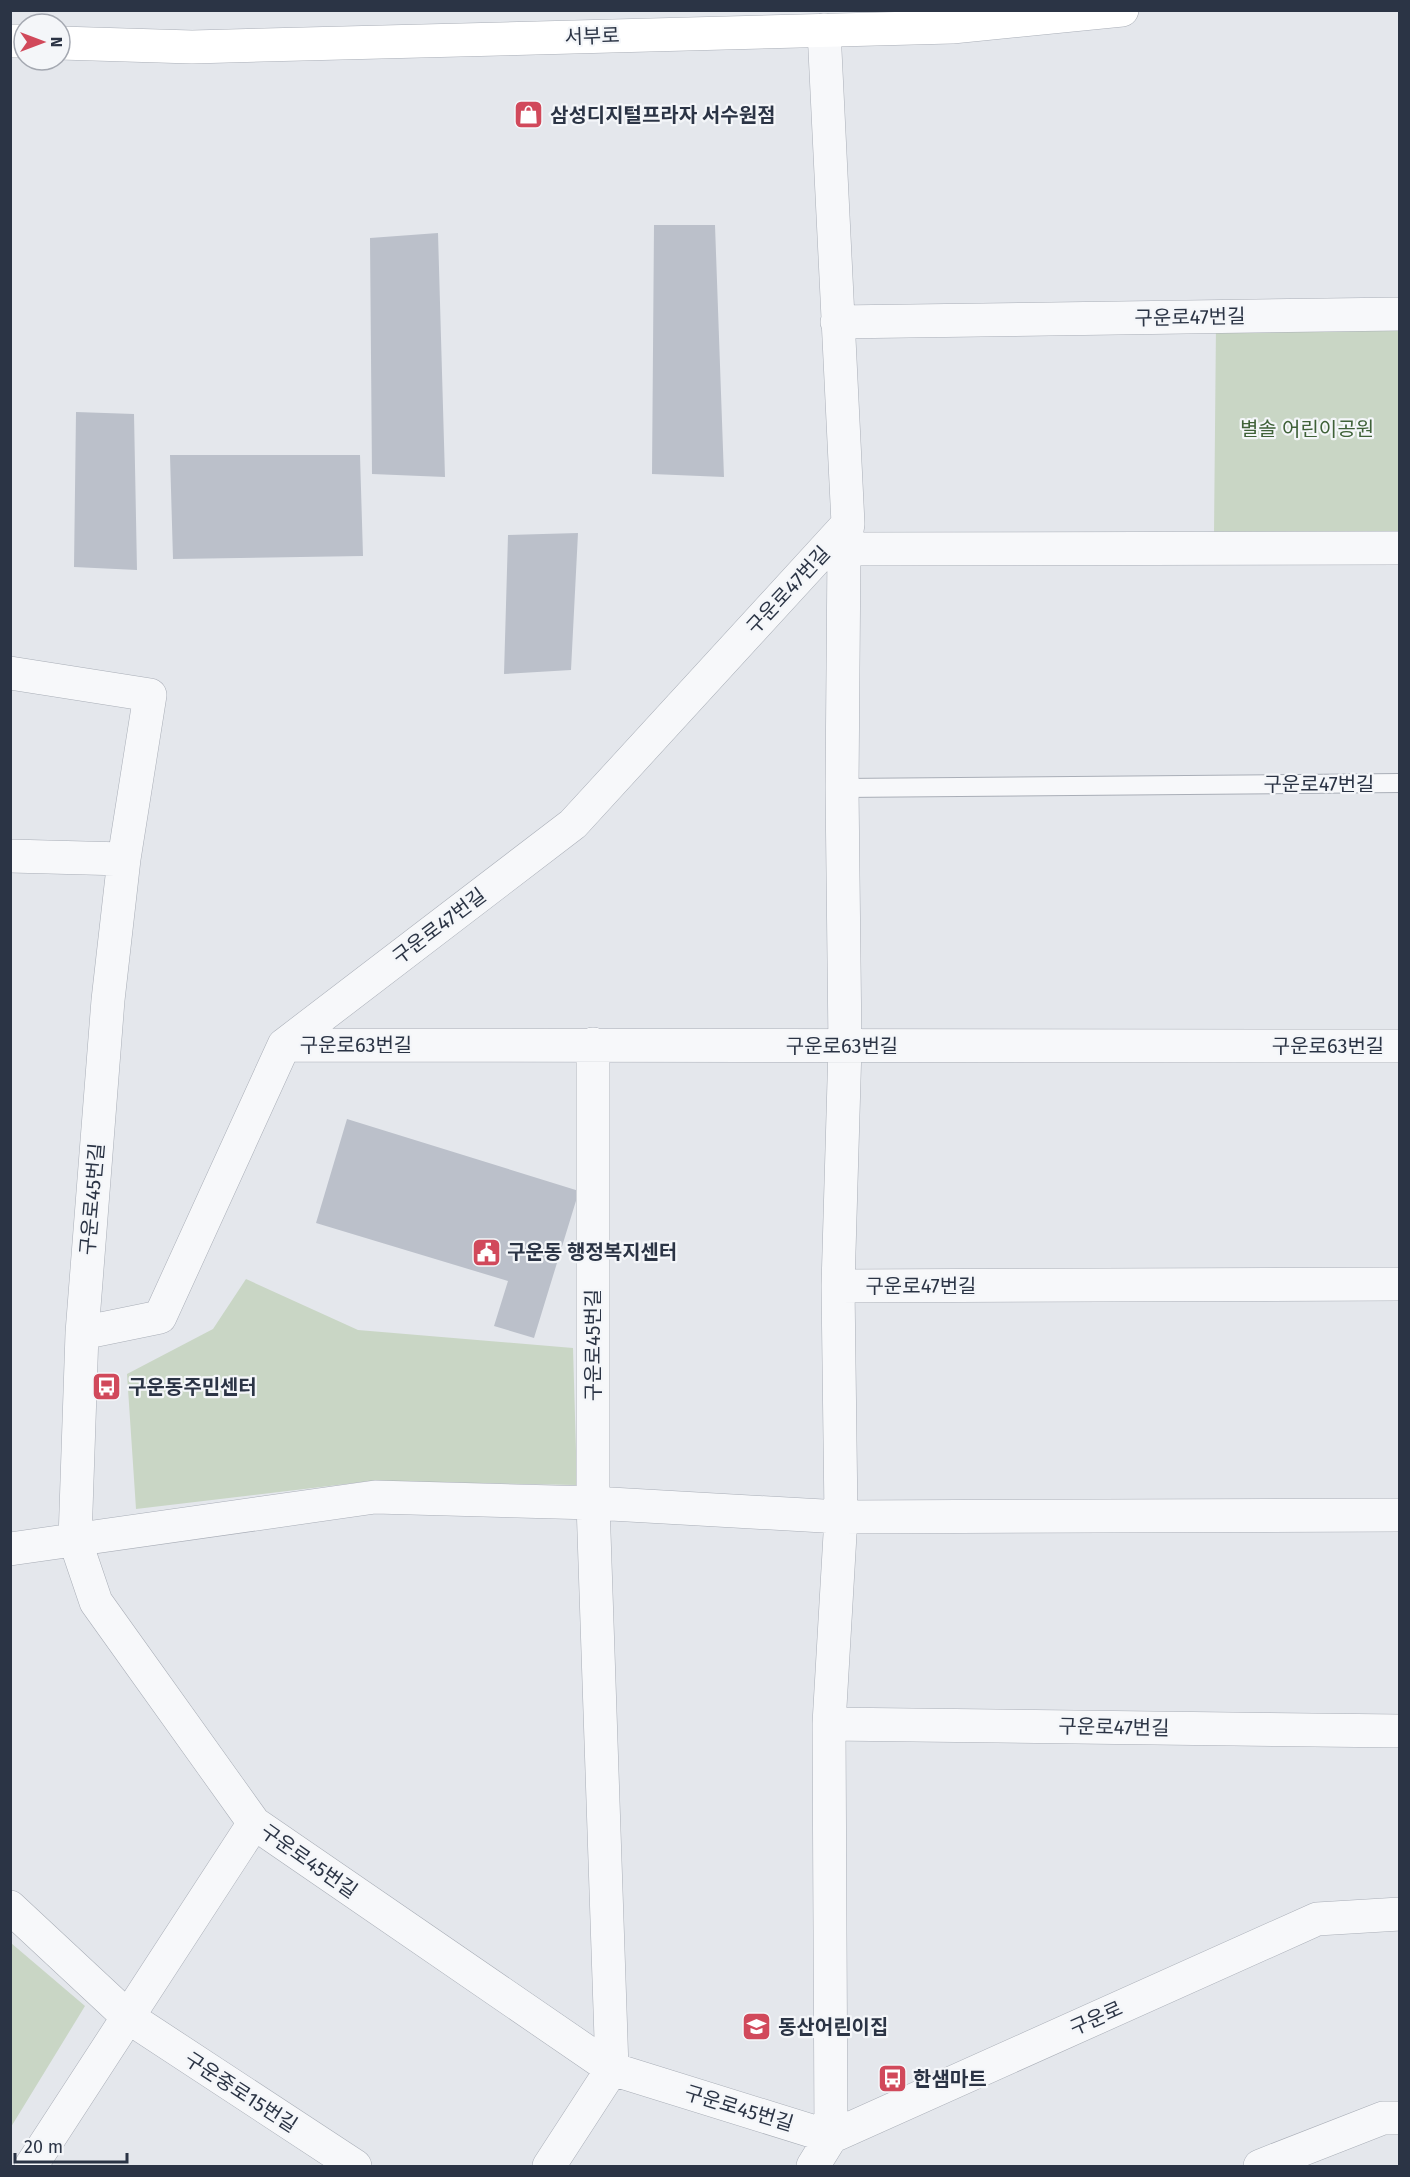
<svg xmlns="http://www.w3.org/2000/svg" width="1410" height="2177" font-family="'Fira Sans','Noto Sans KR',sans-serif">
  <style>
    .green { fill: #c9d6c5 }
    .building { fill: #bbc0ca }
    .lines { fill: none; stroke-linecap: round; stroke-linejoin: round }
    .lane-casing { stroke: #a9aeb7; stroke-width: 20 }
    .street-casing { stroke: #a9aeb7; stroke-width: 34 }
    .secondary-casing { stroke: #a9aeb7; stroke-width: 34 }
    .lane { stroke: #f7f8fa; stroke-width: 18 }
    .street { stroke: #f7f8fa; stroke-width: 33 }
    .secondary { stroke: #fff; stroke-width: 33 }
    .labels { text-anchor: middle; dominant-baseline: central; stroke-width: 4.5; stroke-linejoin: round; paint-order: stroke }
    .street-label { font-size: 20px; fill: #2b3445; stroke: #f4f6f9 }
    .poi-label { font-size: 20px; font-weight: bold; fill: #2b3445; stroke: #f4f6f9; text-anchor: start }
    .park-label { font-size: 20px; fill: #3f6138; stroke: #f4f6f9 }
  </style>
  <rect width="100%" height="100%" fill="#e4e7ec"/>
  <path class="green" d="M1216,324L1399,325V535L1214,534Z
    M246,1279L358,1330L573,1348L577,1485L371,1481L136,1509L127,1374L213,1329Z
    M11,1943L85,2006L11,2127Z"/>
  <path class="building" d="M654,225H715L724,477L652,474Z
    M438,233L445,477L372,474L370,238Z
    M76,412L134,414L137,570L74,567Z
    M170,455H360L363,556L173,559Z
    M578,533L571,670L504,674L508,535Z
    M347,1119L579,1191L534,1338L494,1326L508,1281L316,1223Z"/>
  <g class="lines">
    <defs>
      <path id="lane" d="M842,788L1400,783"/>
      <path id="street" d="M824,30L848,524L844,549L842,788L845,1046L838,1286L841,1517L829,1724L831,2137
        M837,322L1400,314
        M844,549L1400,548
        M10,673L150,695L124,859L108,1000L82,1333L75,1540L96,1602L254,1823L612,2069L831,2137
        M10,856L124,859
        M284,1045L1400,1046
        M838,1286L1400,1284
        M82,1333L160,1317L284,1045L573,824L848,524
        M10,1549L375,1497L593,1503L841,1517L1400,1515
        M829,1724L1400,1731
        M10,1907L128,2017L355,2166
        M31,2166L254,1823
        M549,2166L612,2069L593,1503V1044
        M813,2166L831,2137L1317,1919L1400,1914
        M1260,2166L1383,2118H1400"/>
      <path id="secondary" d="M10,41H24
        M60,43L192,47L952,27L1122,10"/>
    </defs>
    <use href="#lane" class="lane-casing"/>
    <use href="#street" class="street-casing"/>
    <use href="#secondary" class="secondary-casing"/>
    <use href="#lane" class="lane"/>
    <use href="#street" class="street"/>
    <use href="#secondary" class="secondary"/>
  </g>
  <defs>
    <symbol id="shop-square" viewBox="-11 -11 22 22"><rect x="-9" y="-9" width="18" height="18" rx="4" fill="#d1495b" stroke="#f4f6f9"/><path d="M-5-2.5h2.3a2.7 3.5 0 0 1 5.4 0H5L5.5 6h-11ZM-1.5-2.5h3a1.5 2.3 0 0 0-3 0Z" fill="#fff"/></symbol>
    <symbol id="civic-square" viewBox="-11 -11 22 22"><rect x="-9" y="-9" width="18" height="18" rx="4" fill="#d1495b" stroke="#f4f6f9"/><path d="M-.6-6.5H3V-4.5H.6V-3L4-1V1h2V6H-6V1h2V-1L-.6-3ZM-1.2 2.5V6h2.4V2.5Z" fill="#fff"/></symbol>
    <symbol id="bus-square" viewBox="-11 -11 22 22"><rect x="-9" y="-9" width="18" height="18" rx="4" fill="#d1495b" stroke="#f4f6f9"/><path d="M-5-6H5V4H4V6H2V4H-2V6H-4V4H-5ZM-3.5-4V0h7V-4ZM-3.5 1.2v1.5H-2V1.2ZM2 1.2v1.5H3.5V1.2Z" fill="#fff"/></symbol>
    <symbol id="school-square" viewBox="-11 -11 22 22"><rect x="-9" y="-9" width="18" height="18" rx="4" fill="#d1495b" stroke="#f4f6f9"/><path d="M0-5L7-2L0 1L-7-2ZM-4 1L0 2.5L4 1V4Q0 6-4 4Z" fill="#fff"/></symbol>
  </defs>
  <g fill-rule="evenodd">
    <use href="#shop-square" x="512" y="98" width="33" height="33"/>
    <use href="#civic-square" x="470" y="1236" width="33" height="33"/>
    <use href="#bus-square" x="90" y="1370" width="33" height="33"/>
    <use href="#school-square" x="740" y="2010" width="33" height="33"/>
    <use href="#bus-square" x="876" y="2062" width="33" height="33"/>
  </g>
  <g class="labels">
    <g class="street-label">
      <text transform="translate(592 36) rotate(-2)">서부로</text>
      <text transform="translate(1190 317) rotate(-1)">구운로47번길</text>
      <text transform="translate(788 590) rotate(-47)">구운로47번길</text>
      <text x="1319" y="784">구운로47번길</text>
      <text transform="translate(439 926) rotate(-37)">구운로47번길</text>
      <text x="356" y="1045">구운로63번길</text>
      <text x="842" y="1046">구운로63번길</text>
      <text x="1328" y="1046">구운로63번길</text>
      <text transform="translate(92 1199) rotate(-85)">구운로45번길</text>
      <text x="921" y="1286">구운로47번길</text>
      <text transform="translate(593 1345) rotate(-90)">구운로45번길</text>
      <text transform="translate(1114 1727) rotate(1)">구운로47번길</text>
      <text transform="translate(309 1861) rotate(35)">구운로45번길</text>
      <text transform="translate(1096 2018) rotate(-24)">구운로</text>
      <text transform="translate(241 2092) rotate(33)">구운중로15번길</text>
      <text transform="translate(739 2108) rotate(17)">구운로45번길</text>
    </g>
    <g class="poi-label">
      <text x="550" y="115">삼성디지털프라자 서수원점</text>
      <text x="507" y="1252">구운동 행정복지센터</text>
      <text x="128" y="1387">구운동주민센터</text>
      <text x="778" y="2027">동산어린이집</text>
      <text x="913" y="2079">한샘마트</text>
    </g>
    <g class="park-label">
      <text x="1307" y="429">별솔 어린이공원</text>
    </g>
  </g>
  <rect width="1410" height="2177" fill="none" stroke="#2b3445" stroke-width="24"/>
  <g transform="translate(42 42) rotate(90)"><circle r="28" fill="#f4f6f9" stroke="#a4a8b1" stroke-width="1.5"/>
  <path d="M0-4.5L10 22L0 15L-10 22Z" fill="#d1495b"/>
  <text y="-9" font-size="16" font-weight="bold" text-anchor="middle" fill="#2b3445">N</text>
  </g>
  <path d="M15 2153v9h112v-9" fill="none" stroke="#2b3445" stroke-width="3"/>
  <text x="24" y="2153" font-size="18" fill="#2b3445" stroke="#f4f6f9" stroke-width="4.5" paint-order="stroke">20 m</text>
</svg>
